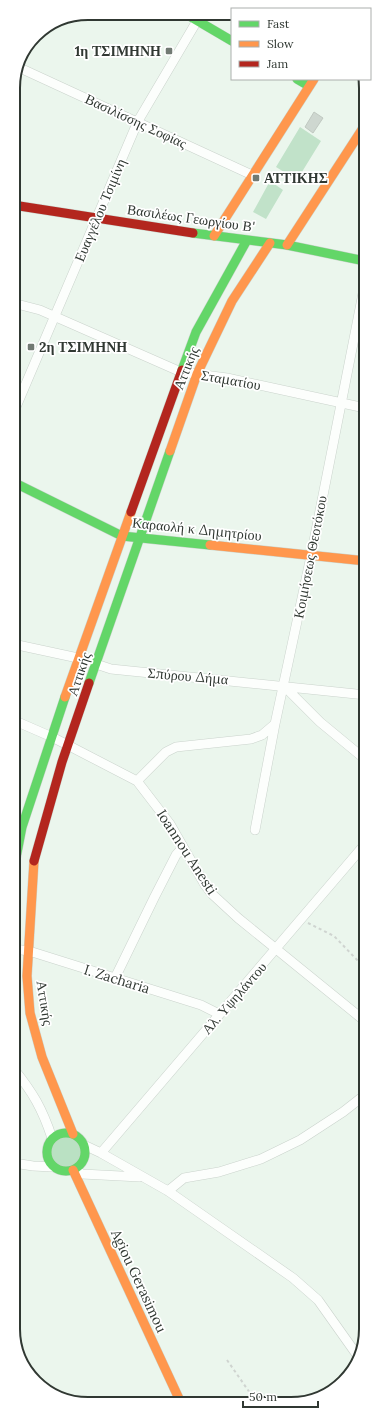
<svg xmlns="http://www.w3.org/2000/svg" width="379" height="1417" font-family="Lora,serif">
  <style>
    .green { fill: #c1e2c9 }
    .forest { fill: #bae1c3 }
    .building { fill: #ced7d0; stroke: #c0c8c1 }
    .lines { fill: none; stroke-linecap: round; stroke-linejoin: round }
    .street-casing { stroke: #cad3cc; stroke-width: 10 }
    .fast-casing { stroke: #cad3cc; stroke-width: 10 }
    .slow-casing { stroke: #cad3cc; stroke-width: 10 }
    .jam-casing { stroke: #cad3cc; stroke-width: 10 }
    .path { stroke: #cfd4d0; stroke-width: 2; stroke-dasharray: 3 3; stroke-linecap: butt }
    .street { stroke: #fcfefc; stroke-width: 9 }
    .fast { stroke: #63d668; stroke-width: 9 }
    .slow { stroke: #ff974d; stroke-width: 9 }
    .jam { stroke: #b3261e; stroke-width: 9 }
    .poi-dot { fill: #717a73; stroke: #fff; stroke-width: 1.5 }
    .labels { text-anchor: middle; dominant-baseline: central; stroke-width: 3.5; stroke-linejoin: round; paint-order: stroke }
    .poi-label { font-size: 14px; font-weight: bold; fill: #303832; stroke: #fff; text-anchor: start }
    .street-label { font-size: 14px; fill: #303832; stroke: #fff }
    .rim { fill: none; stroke: #303832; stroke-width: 2 }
  </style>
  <rect width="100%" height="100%" fill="#ebf6ed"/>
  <path class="green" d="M300,127L321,141L297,180L276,167Z
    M270,181L283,190L266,219L253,212Z"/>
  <path class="forest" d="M51 1152a15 15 0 1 1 30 0a15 15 0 1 1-30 0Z"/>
  <path class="building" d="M314,112L323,118L313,133L305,127Z"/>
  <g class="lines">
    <defs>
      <path id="street" d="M20,68L252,175
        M13,303L40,310L181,372L227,378L365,408
        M13,414L138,121L201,14
        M13,644L78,658L111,669L366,695
        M284,686L320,722L366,760
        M13,720L52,737L137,781L170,824L205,885L212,894L238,918L366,1022
        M137,781L166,752L176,747L251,739L262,735L275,724
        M255,830L275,724L311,556L365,283
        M14,949L29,951L201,1005L219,1014
        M115,978L154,898L176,855L183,847
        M14,1069C33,1093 42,1108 52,1138
        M84,1145L101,1153L168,1191L293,1278L318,1300L357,1355
        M101,1153C189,1049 278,947 366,843
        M14,1163L33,1166L52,1167
        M75,1170L82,1174L140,1177
        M168,1191L184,1178L219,1172L261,1159L300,1140L343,1112L366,1094"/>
      <path id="fast" d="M186,14L232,41
        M297,79L309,86
        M193,233L287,245L365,261
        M182,370L196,332L247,240
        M13,482L122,536L210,545
        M89,683L170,451
        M13,922L16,858L22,827L65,697
        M47 1152a19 19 0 1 1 38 0a19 19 0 1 1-38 0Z"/>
      <path id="slow" d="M214,236L314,79
        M287,245L365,125
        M170,451L197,374L232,301L270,243
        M210,545L366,561
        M65,697L131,512
        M34,861L27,976L30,1013L42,1057L73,1134
        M73,1170L181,1403"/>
      <path id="jam" d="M13,205L193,233
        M131,512L182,370
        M34,861L62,762L89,683"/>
    </defs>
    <use href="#street" class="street-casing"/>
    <use href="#fast" class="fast-casing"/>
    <use href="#slow" class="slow-casing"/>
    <use href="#jam" class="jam-casing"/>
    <path class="path" d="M308,923L334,936L362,965L366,971
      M359,1005L366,994
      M227,1360L257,1403"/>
    <use href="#street" class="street"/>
    <use href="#fast" class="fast"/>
    <use href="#slow" class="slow"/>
    <use href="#jam" class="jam"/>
  </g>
  <g class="poi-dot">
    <rect x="165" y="47" width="8" height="8" rx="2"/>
    <rect x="252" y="174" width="8" height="8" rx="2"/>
    <rect x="27" y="343" width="8" height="8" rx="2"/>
  </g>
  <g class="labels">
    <g class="poi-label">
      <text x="161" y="51" text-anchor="end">1η ΤΣΙΜΗΝΗ</text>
      <text x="264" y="178">ΑΤΤΙΚΗΣ</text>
      <text x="39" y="347">2η ΤΣΙΜΗΝΗ</text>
    </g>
    <g class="street-label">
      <text transform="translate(136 121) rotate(25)">Βασιλίσσης Σοφίας</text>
      <text transform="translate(100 210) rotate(-67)">Ευαγγέλου Τσιμίνη</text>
      <text transform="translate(191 218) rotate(8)">Βασιλέως Γεωργίου Β'</text>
      <text transform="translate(186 368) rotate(-68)">Αττικής</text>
      <text transform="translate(231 380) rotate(10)">Σταματίου</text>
      <text transform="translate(197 529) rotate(6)">Καραολή κ Δημητρίου</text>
      <text transform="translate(310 557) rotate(-79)">Κοιμήσεως Θεοτόκου</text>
      <text transform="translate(79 674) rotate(-71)">Αττικής</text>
      <text transform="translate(188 676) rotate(5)">Σπύρου Δήμα</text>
      <text transform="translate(187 852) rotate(57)">Ioannou Anesti</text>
      <text transform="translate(117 979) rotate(17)">I. Zacharia</text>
      <text transform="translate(234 998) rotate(-49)">Αλ. Υψηλάντου</text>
      <text transform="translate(45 1003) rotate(81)">Αττικής</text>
      <text transform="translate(139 1281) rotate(65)">Agiou Gerasimou</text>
    </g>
  </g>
  <path d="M0 0H379V1417H0ZM88 20H291A68 68 0 0 1 359 88V1329A68 68 0 0 1 291 1397H88A68 68 0 0 1 20 1329V88A68 68 0 0 1 88 20Z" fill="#fff" fill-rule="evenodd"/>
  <path class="rim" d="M88 20H291A68 68 0 0 1 359 88V1329A68 68 0 0 1 291 1397H88A68 68 0 0 1 20 1329V88A68 68 0 0 1 88 20Z"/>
  <rect x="231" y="8" width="140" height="72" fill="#ffffff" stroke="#acafad"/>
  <rect x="239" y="21" width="20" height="6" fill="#63d668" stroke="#acafad"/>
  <text x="267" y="28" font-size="12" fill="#303832">Fast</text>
  <rect x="239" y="41" width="20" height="6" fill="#ff974d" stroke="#acafad"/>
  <text x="267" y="48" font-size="12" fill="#303832">Slow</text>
  <rect x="239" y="61" width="20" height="6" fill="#b3261e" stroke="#acafad"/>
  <text x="267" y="68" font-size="12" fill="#303832">Jam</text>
  <path d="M243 1401v6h75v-6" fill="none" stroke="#303832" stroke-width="2"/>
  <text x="249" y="1401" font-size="12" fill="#303832" stroke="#ffffff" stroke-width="3" paint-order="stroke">50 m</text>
</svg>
